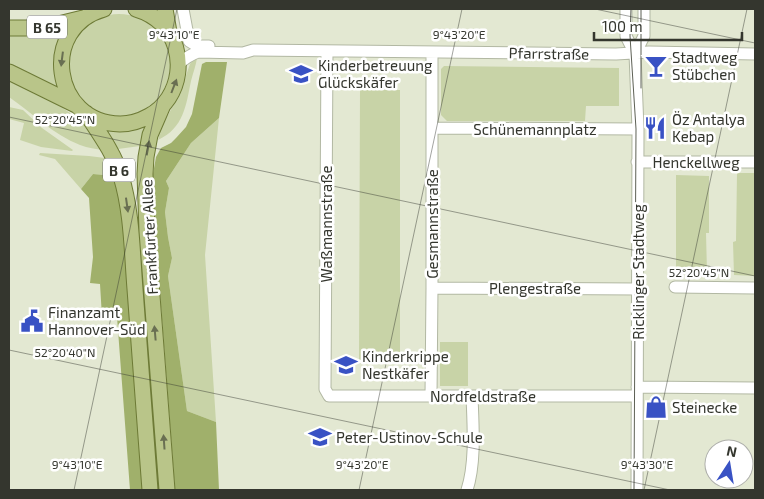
<svg xmlns="http://www.w3.org/2000/svg" width="764" height="499" font-family="'Exo 2',sans-serif">
  <style>
    .green { fill: #c8d3a7 }
    .forest { fill: #a0b06b }
    .lines { fill: none; stroke-linecap: round; stroke-linejoin: round }
    .minor-casing { stroke: #b2b8a3; stroke-width: 13 }
    .major-casing { stroke: #6d7a36; stroke-width: 17 }
    .minor { stroke: #fff; stroke-width: 11 }
    .major { stroke: #b9c589; stroke-width: 15 }
    .tram { stroke: #5d6055; stroke-width: 1 }
    .oneway { fill: #696f52 }
    .ticks { fill: none; stroke: #34362e; stroke-width: 1; stroke-opacity: 0.45 }
    .labels { text-anchor: middle; dominant-baseline: central; stroke-width: 5; stroke-linejoin: round; paint-order: stroke }
    .shield { fill: #fff; stroke: #71726d; stroke-width: 1 }
    .shield-label { font-size: 14px; font-weight: bold; fill: #34362e }
    .street-label { font-size: 15px; fill: #34362e; stroke: #fff }
    .poi-label { font-size: 15px; fill: #34362e; stroke: #fff; text-anchor: start }
    .ticks-label { font-size: 12px; text-anchor: middle; fill: #34362e; stroke: #fff; stroke-width: 5; stroke-linejoin: round; paint-order: stroke }
  </style>
  <rect width="100%" height="100%" fill="#e3e8d2"/>
  <path class="green" d="M68 65a51 51 0 1 1 102 0a51 51 0 1 1-102 0Z
    M60,29L62,32C52,50 52,68 57,87L9,64V35L38,36Z
    M197,58C196,65 193,73 191,81C186,105 184,128 158,140L161,128L180,93L190,64L194,59Z
    M444,66L619,68V106H586L585,121H447L441,115V69Z
    M9,80C29,90 52,99 70,113C84,123 94,136 103,150C96,149 88,148 80,145C54,135 32,113 9,97Z
    M360,90H400V360H359Z
    M9,107L23,110L42,128L73,150L72,151L41,147L20,140L24,123L9,119Z
    M219,118L205,255L216,422L187,411L168,276L172,258L168,237L165,212L169,188L166,181L191,143Z
    M145,126L147,127L140,146L118,149L106,133L107,130C121,132 131,131 145,126Z
    M40,153L89,156L105,158L115,176L93,174L81,189L55,159L39,155Z
    M737,173H755V276L734,275L733,242L736,241Z
    M676,175L709,176V233H706L707,272H676Z
    M440,342H468V386H440Z"/>
  <path class="forest" d="M206,62H227L219,118L191,143L166,181L169,188L165,212L168,237L172,258L168,276L187,411L216,422L219,490H175L155,228L153,174L156,157L161,148L171,143L176,138L186,127L192,114L202,64Z
    M93,174L115,176L122,203L143,490H130L117,317H102L100,284L90,283L93,257L89,198L81,189Z"/>
  <g class="lines">
    <defs>
      <path id="minor" d="M183,9L189,41L197,46H209
        M626,9V36L635,54L638,129L637,490
        M327,51L325,389L329,396H637
        M635,54L644,36V9
        M179,64C185,58 190,55 198,52L243,53L253,50L616,54L649,52L755,54
        M432,128L638,129
        M637,162H755
        M675,287L755,288
        M432,288L638,289
        M637,387L755,388
        M431,396L432,288V52
        M467,490C476,462 473,425 472,396"/>
      <path id="major" d="M104,9C39,27 52,123 120,124C130,124 140,121 149,116C182,98 188,51 162,24C155,17 146,12 136,9
        M165,9L169,32
        M9,28H42L83,18
        M9,72L76,105
        M163,105L150,135L146,157L145,174L147,231L167,490
        M86,113C99,133 114,153 121,176C132,212 132,252 135,289C140,356 145,423 150,490"/>
    </defs>
    <use href="#minor" class="minor-casing"/>
    <use href="#major" class="major-casing"/>
    <use href="#minor" class="minor"/>
    <use href="#major" class="major"/>
    <path class="tram" d="M631,9L630,36L636,129L634,490
      M641,88V9"/>
  </g>
  <defs><path id="oneway-solid" d="M-6-.8H1V-3.2L6.5 0L1 3.2V.8H-6Z" transform="scale(1.25)"/></defs>
  <g class="oneway">
    <use href="#oneway-solid" transform="translate(62 59) rotate(97)"/>
    <use href="#oneway-solid" transform="translate(174 86) rotate(-69)"/>
    <use href="#oneway-solid" transform="translate(148 148) rotate(-80)"/>
    <use href="#oneway-solid" transform="translate(127 205) rotate(82)"/>
    <use href="#oneway-solid" transform="translate(155 333) rotate(-95)"/>
    <use href="#oneway-solid" transform="translate(164 442) rotate(-94)"/>
  </g>
  <path class="ticks" d="M595,9L755,43M9,117L755,276M9,350L670,490M74,490L177,9M359,490L462,9M644,490L747,9"/>
  <defs>
    <symbol id="bar-bare" viewBox="-9 -9 18 18"><path d="M-6-5H6L.8 .8V4.5H3.5V6h-7V4.5H-.8V.8Z" fill="#3952c4" stroke="#fff" stroke-width="2.5" paint-order="stroke"/></symbol>
    <symbol id="school-bare" viewBox="-9 -9 18 18"><path d="M0-5L7-2L0 1L-7-2ZM-4 1L0 2.5L4 1V4Q0 6-4 4Z" fill="#3952c4" stroke="#fff" stroke-width="2.5" paint-order="stroke"/></symbol>
    <symbol id="restaurant-bare" viewBox="-9 -9 18 18"><path d="M-5-6h1v4h1v-4h1v4h1v-4h1v5L-1.5 .5V6h-2V.5L-5-1ZM5-6V6H3V1.5H1.5Q1.5-4 5-6Z" fill="#3952c4" stroke="#fff" stroke-width="2.5" paint-order="stroke"/></symbol>
    <symbol id="civic-bare" viewBox="-9 -9 18 18"><path d="M-.6-6.5H3V-4.5H.6V-3L4-1V1h2V6H-6V1h2V-1L-.6-3ZM-1.2 2.5V6h2.4V2.5Z" fill="#3952c4" stroke="#fff" stroke-width="2.5" paint-order="stroke"/></symbol>
    <symbol id="shop-bare" viewBox="-9 -9 18 18"><path d="M-5-2.5h2.3a2.7 3.5 0 0 1 5.4 0H5L5.5 6h-11ZM-1.5-2.5h3a1.5 2.3 0 0 0-3 0Z" fill="#3952c4" stroke="#fff" stroke-width="2.5" paint-order="stroke"/></symbol>
  </defs>
  <g fill-rule="evenodd">
    <use href="#bar-bare" x="640" y="50" width="32" height="32"/>
    <use href="#school-bare" x="285" y="58" width="32" height="32"/>
    <use href="#restaurant-bare" x="639" y="112" width="32" height="32"/>
    <use href="#civic-bare" x="16" y="305" width="32" height="32"/>
    <use href="#school-bare" x="330" y="349" width="32" height="32"/>
    <use href="#shop-bare" x="640" y="391" width="32" height="32"/>
    <use href="#school-bare" x="304" y="421" width="32" height="32"/>
  </g>
  <g class="labels">
    <g class="shield">
      <rect x="27" y="15.5" width="40" height="23" rx="4"/>
      <rect x="103" y="158.5" width="32" height="23" rx="4"/>
    </g>
    <g class="shield-label">
      <text x="47" y="27">B 65</text>
      <text x="119" y="170">B 6</text>
    </g>
    <g class="street-label">
      <text transform="translate(549 53) rotate(1)">Pfarrstraße</text>
      <text x="535" y="129">Schünemannplatz</text>
      <text x="696" y="162">Henckellweg</text>
      <text transform="translate(326 224) rotate(-90)">Waßmannstraße</text>
      <text transform="translate(432 224) rotate(-90)">Gesmannstraße</text>
      <text transform="translate(149 237) rotate(-93)">Frankfurter Allee</text>
      <text transform="translate(638 272) rotate(-90)">Ricklinger Stadtweg</text>
      <text x="535" y="288">Plengestraße</text>
      <text x="483" y="396">Nordfeldstraße</text>
    </g>
    <g class="poi-label">
      <text x="672" y="57">Stadtweg<tspan x="672" dy="17">Stübchen</tspan></text>
      <text x="318" y="65">Kinderbetreuung<tspan x="318" dy="17">Glückskäfer</tspan></text>
      <text x="672" y="119">Öz Antalya<tspan x="672" dy="17">Kebap</tspan></text>
      <text x="48" y="312">Finanzamt<tspan x="48" dy="17">Hannover-Süd</tspan></text>
      <text x="362" y="356">Kinderkrippe<tspan x="362" dy="17">Nestkäfer</tspan></text>
      <text x="672" y="407">Steinecke</text>
      <text x="336" y="437">Peter-Ustinov-Schule</text>
    </g>
  </g>
  <g class="ticks-label">
    <text x="174" y="39">9°43'10"E</text>
    <text x="459" y="39">9°43'20"E</text>
    <text x="65" y="124">52°20'45"N</text>
    <text x="699" y="277">52°20'45"N</text>
    <text x="65" y="357">52°20'40"N</text>
    <text x="77" y="469">9°43'10"E</text>
    <text x="362" y="469">9°43'20"E</text>
    <text x="647" y="469">9°43'30"E</text>
  </g>
  <rect width="764" height="499" fill="none" stroke="#34362e" stroke-width="20"/>
  <g transform="translate(729 464) rotate(12)"><circle r="24" fill="#ffffff" stroke="#aeafab"/>
  <path d="M0-4L9 19L0 12L-9 19Z" fill="#3952c4"/>
  <text y="-8" font-size="14" font-weight="bold" text-anchor="middle" fill="#34362e">N</text>
  </g>
  <path d="M594 32v8h148v-8" fill="none" stroke="#34362e" stroke-width="2.5"/>
  <text x="602" y="32" font-size="15" fill="#34362e" stroke="#ffffff" stroke-width="4" paint-order="stroke">100 m</text>
</svg>
